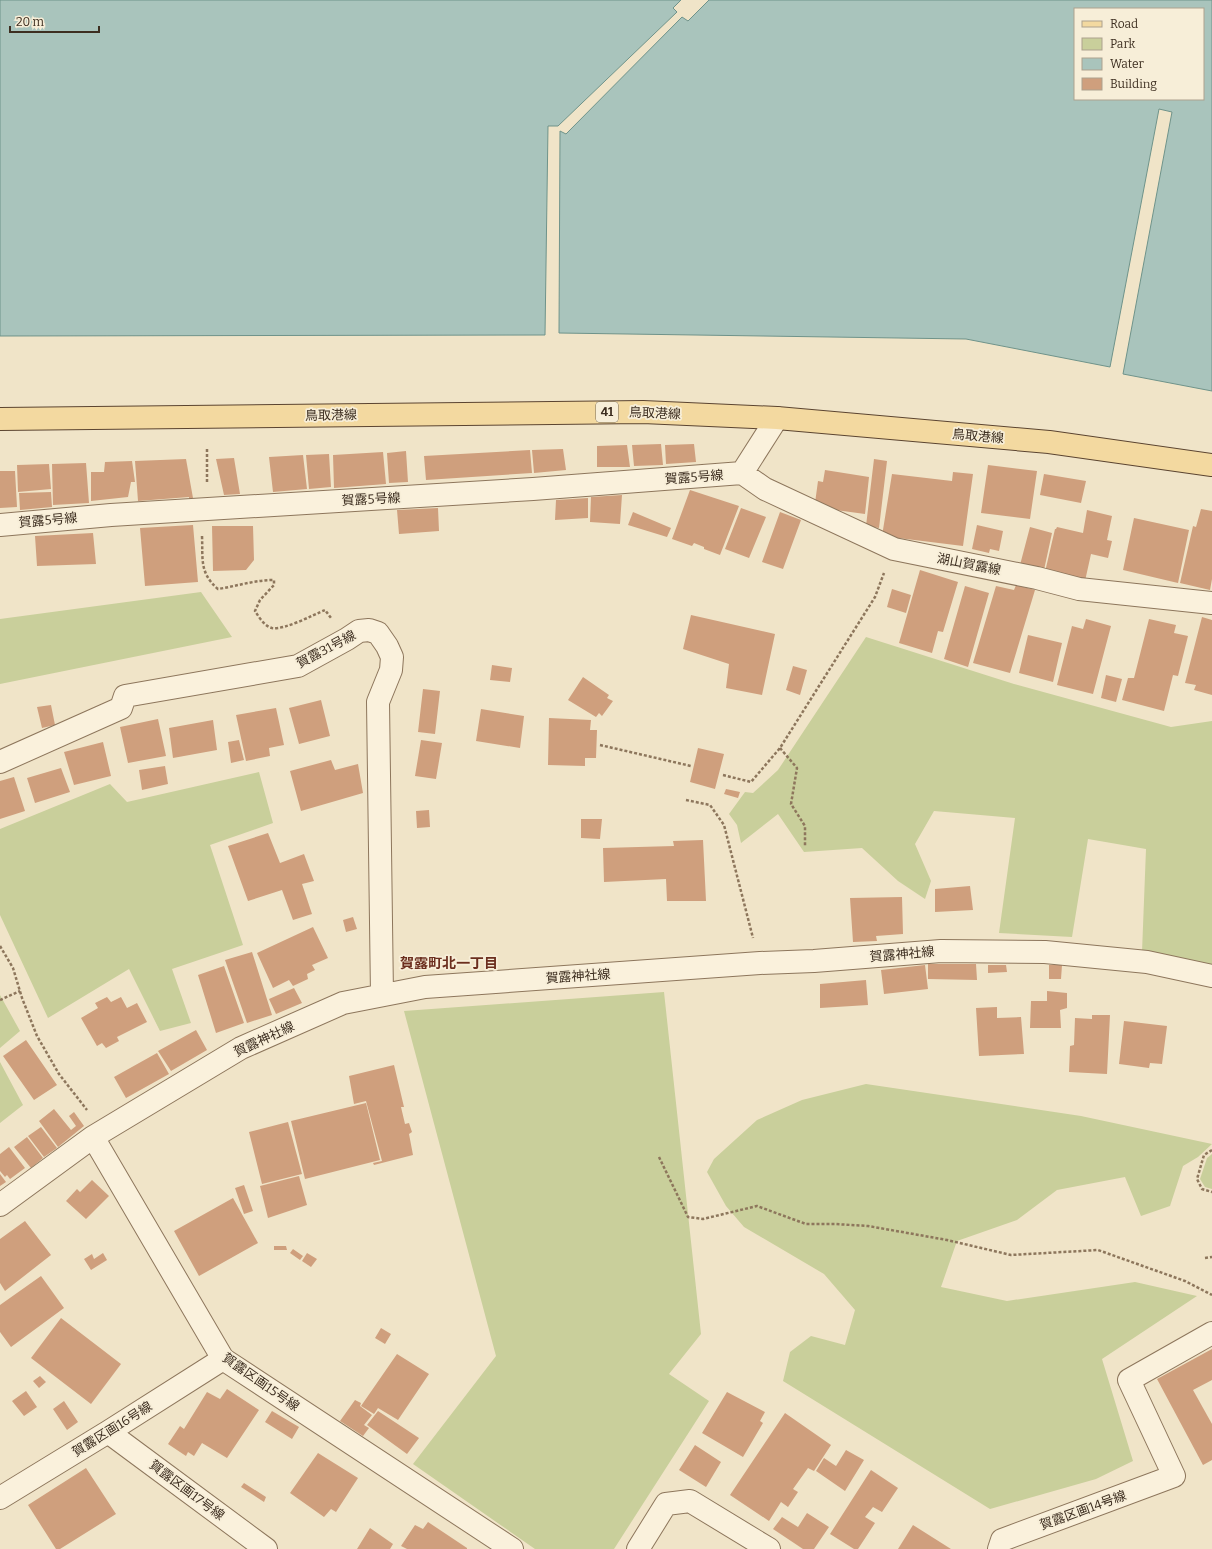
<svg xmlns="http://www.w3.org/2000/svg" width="1212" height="1549" font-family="Bitter,'Noto Sans JP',serif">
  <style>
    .green { fill: #c9cf9b }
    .water { fill: #a9c4bc; stroke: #6f938a; fill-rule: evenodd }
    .building { fill: #cf9f7d }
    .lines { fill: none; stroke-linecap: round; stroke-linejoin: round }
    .minor-casing { stroke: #8d765c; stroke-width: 24 }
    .major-casing { stroke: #5b4430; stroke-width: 24 }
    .path { stroke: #8d765c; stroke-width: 2.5; stroke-dasharray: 3 2; stroke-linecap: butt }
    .minor { stroke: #faf1dc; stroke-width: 22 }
    .major { stroke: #f3d9a0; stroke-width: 22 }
    .labels { text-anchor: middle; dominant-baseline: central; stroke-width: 3.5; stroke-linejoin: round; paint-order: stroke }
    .shield { fill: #f7eed8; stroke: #756857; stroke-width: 1 }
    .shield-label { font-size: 12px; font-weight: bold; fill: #3d2e20 }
    .street-label { font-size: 13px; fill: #3d2e20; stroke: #f7eed8 }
    .neighbourhood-label { font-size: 14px; font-weight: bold; fill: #6b2e1e; stroke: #f7eed8 }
  </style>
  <rect width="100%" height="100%" fill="#f0e4c8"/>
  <path class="green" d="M201,592L232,637L0,684V619Z
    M866,637L1014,684L1171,727L1212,721V965L1142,952L1146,849L1088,839L1072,937L999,933L1015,818L934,811L915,844L931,881L925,899L898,881L862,848L804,852L778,814L741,843L737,825L729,814L745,792L753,793L778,770Z
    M259,772L273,823L210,845L243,945L172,969L191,1023L160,1031L129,969L48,1018L0,915V829L110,784L127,802Z
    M664,992L701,1334L669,1374L709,1401L614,1549H535L413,1464L496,1356L404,1011Z
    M0,995L20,1031L0,1048Z
    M0,1062L23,1105L0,1123Z
    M866,1084L1081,1116L1212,1144L1198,1157L1183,1166L1170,1206L1141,1216L1125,1177L1057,1190L1017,1220L957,1241L941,1287L1007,1301L1135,1282L1197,1296L1102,1359L1133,1461L1096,1479L990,1509L783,1381L790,1352L811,1336L845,1345L855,1310L824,1274L744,1227L726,1206L707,1172L714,1159L757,1120L802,1100Z
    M1212,1154V1189L1205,1187L1200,1179L1207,1158Z"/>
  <path class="water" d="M0,0H681L673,8L677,12L558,126H548L545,335L0,336Z
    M709,0H1212V391L1123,374L1172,112L1159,109L1110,367L966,339L559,333L560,131L566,134L682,17L688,21ZM1075,9H1203V99H1075Z"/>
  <path class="building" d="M661,444L663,465L634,466L632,445Z
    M694,444L696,462L666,464L665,445Z
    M627,445L630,467H597V446Z
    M563,449L566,470L534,473L532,450Z
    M530,450L532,473L426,480L424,456Z
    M406,451L408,482L389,483L387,453Z
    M383,452L386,484L334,488L333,455Z
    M329,454L331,487L309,489L306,455Z
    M303,455L307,489L273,492L269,457Z
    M234,458L240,494L224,495L216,459Z
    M186,459L193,498L189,499V497L138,501L135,461Z
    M874,459L887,461L879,528L866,526Z
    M132,461L135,482H131L128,497L91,501V472H104L105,462Z
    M86,463L89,503L53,505L52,464Z
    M49,464L51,489L18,492L17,465Z
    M988,465L1037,471L1030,519L981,513Z
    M825,470L869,477L865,514L821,508L815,503L818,481L823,482Z
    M0,471H15L17,507L0,508Z
    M953,472L973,474L963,546L882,536L892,474L952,481Z
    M1044,474L1086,481L1081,503L1040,495Z
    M690,490L739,506L720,555L704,549V547L694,543L692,546L672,539Z
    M51,492L52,507L20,510L19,493Z
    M622,495L620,524L590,522L591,497Z
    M588,498V518L555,520L556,500Z
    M438,508L439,531L399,534L397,510Z
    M741,508L766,517L749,558L725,549Z
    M1201,509L1212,511V579L1210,590L1180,583L1193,526L1196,527Z
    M1087,510L1112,516L1107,540L1112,541L1108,558L1091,554L1085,581L1045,572L1055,529H1056L1057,527L1083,533Z
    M633,512L671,528L667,537L628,525Z
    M780,512L801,520L783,569L762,562Z
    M1134,518L1189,530L1178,583L1123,570Z
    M193,525L198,582L145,586L140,528Z
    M977,525L1003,531L999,551L990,549L989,553L972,549Z
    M212,526H253L254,560L246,570L213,571Z
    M1030,527L1052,533L1044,570L1020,565Z
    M93,533L96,564L37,566L35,536Z
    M920,570L958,582L943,632L938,631L932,653L899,643Z
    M1016,585L1035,590L1010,673L973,663L996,586L1014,590Z
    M965,586L989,593L968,667L944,659Z
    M892,589L911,595L906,613L887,607Z
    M691,615L775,634L762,695L726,688L729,664L683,649Z
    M1202,617L1212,620V695L1194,690L1196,685L1185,683Z
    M1086,619L1111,626L1093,694L1057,685L1072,626L1083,629Z
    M1149,619L1176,625L1174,633L1188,636L1178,676L1173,675L1164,711L1122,700L1128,678H1134Z
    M1028,635L1062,643L1053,682L1019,673Z
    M492,665L512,668L510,682L490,680Z
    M793,666L807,670L800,695L786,690Z
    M1106,675L1122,679L1116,702L1101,698Z
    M583,677L609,695L607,698L613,701L602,716L599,713L596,717L568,700Z
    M423,689L440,691L435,734L418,732Z
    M321,700L330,736L299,744L289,708Z
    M51,705L55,725L42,728L37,707Z
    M276,708L284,745L269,748L270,756L246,761L236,715Z
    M481,709L524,716L520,748L476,741Z
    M549,718L591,720L590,730H597L596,758H585V766L548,765Z
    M158,719L166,756L128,763L120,727Z
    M213,720L217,750L173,758L169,728Z
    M239,740L244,760L231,763L228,742Z
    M421,740L442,743L436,779L415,776Z
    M103,742L111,776L74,785L64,752Z
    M698,748L724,754L715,789L690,782Z
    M331,760L335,770L358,764L363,793L301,811L290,771Z
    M165,766L168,784L142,790L139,770Z
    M61,768L70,792L35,803L27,778Z
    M14,777L25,811L0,819V781Z
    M726,789L740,792L738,798L724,794Z
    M429,810L430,827L417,828L416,811Z
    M581,819H602L600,839L581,838Z
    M268,833L280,863L304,854L314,881L302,884L312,914L293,920L282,890L248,901L228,846Z
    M703,840L706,901H667L666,879L604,882L603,848L674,846L673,841Z
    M970,886L973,910L935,912V889Z
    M902,897L903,934L876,936L877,941L853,942L850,898Z
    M353,917L357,929L346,932L343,920Z
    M313,927L328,958L312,965L315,970L307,974L308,979L293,986L289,980L273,988L257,953Z
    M252,952L272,1015L247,1023L225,960Z
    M928,964H976L977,980L928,979Z
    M925,965L928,989L884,994L881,970Z
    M988,965H1006L1007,972L988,973Z
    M1049,965H1062L1061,979H1049Z
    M224,966L244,1023L216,1033L198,975Z
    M866,980L868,1005L820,1008V984Z
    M294,988L302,1003L276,1014L269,999Z
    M1047,991L1067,993V1008L1060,1010L1061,1028H1030L1031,1001H1047Z
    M107,997L111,1002L121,997L127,1008L137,1003L147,1022L117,1037L119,1041L106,1048L102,1043L97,1046L81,1018L98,1008L95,1003Z
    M997,1007V1018L1021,1017L1024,1054L979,1056L976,1008Z
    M1092,1015H1110L1107,1074L1069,1072L1070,1046L1074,1045L1075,1018L1092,1019Z
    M1124,1021L1167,1026L1162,1064L1150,1063L1149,1068L1119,1064Z
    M196,1030L207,1050L171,1071L158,1051Z
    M26,1040L57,1085L34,1100L3,1056Z
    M157,1053L169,1074L126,1098L114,1077Z
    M394,1065L404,1107H401L405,1124L409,1123L412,1132L409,1134L413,1155L374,1165L373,1163L382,1161L366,1101L354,1104L349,1076Z
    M366,1103L380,1160L305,1179L291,1121Z
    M54,1109L71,1130L76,1126L69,1116L74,1112L84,1126L58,1147L39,1121Z
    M288,1122L302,1174L262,1184L249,1132Z
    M41,1127L57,1148L44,1157L28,1136Z
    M27,1137L43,1158L31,1168L14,1147Z
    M9,1147L25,1168L10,1179L7,1175L5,1177L0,1171V1154Z
    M0,1174L6,1182L0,1186Z
    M299,1176L307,1205L268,1218L260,1186Z
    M92,1180L109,1196L86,1219L66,1201L77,1189L80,1192Z
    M244,1185L253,1211L244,1214L235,1188Z
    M233,1198L258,1243L199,1276L174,1231Z
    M25,1221L51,1255L5,1291L0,1283V1239Z
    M274,1246H286L287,1250H274Z
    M293,1249L303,1256L300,1260L290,1253Z
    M103,1253L107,1260L91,1270L84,1259L92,1254L94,1259Z
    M307,1253L317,1259L311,1267L302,1261Z
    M41,1276L64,1308L11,1347L0,1332V1305Z
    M61,1318L121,1364L91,1404L31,1358Z
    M381,1328L391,1334L385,1344L375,1338Z
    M1212,1349V1380L1193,1390L1212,1424V1460L1203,1465L1157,1379Z
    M397,1354L429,1374L398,1420L378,1408L374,1414L361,1406Z
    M40,1376L46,1382L39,1388L33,1381Z
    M227,1389L259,1410L227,1458L202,1443L194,1456L188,1452L186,1456L168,1444L180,1426L184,1429L207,1392L220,1399Z
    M26,1391L37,1407L24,1416L12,1401Z
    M727,1392L765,1412L760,1421L763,1423L743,1457L702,1433Z
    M355,1400L361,1403L360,1406L372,1415L364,1425L369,1428L363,1436L340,1421Z
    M64,1401L78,1422L67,1430L53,1409Z
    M272,1411L299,1427L292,1439L265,1422Z
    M378,1411L419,1438L407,1454L367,1425Z
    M785,1413L831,1445L814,1471L808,1468L793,1489L798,1492L788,1507L781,1502L769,1521L730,1495Z
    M695,1445L721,1462L706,1487L679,1470Z
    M846,1450L864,1460L845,1491L816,1471L824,1458L836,1466Z
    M318,1453L358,1478L336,1512L331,1509L324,1517L290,1493Z
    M86,1468L116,1514L60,1549H56L28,1505Z
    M871,1470L898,1488L882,1512L873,1507L865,1517L875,1523L858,1549H854L830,1534Z
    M244,1483L266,1497L264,1502L241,1487Z
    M807,1513L829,1527L814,1549H803L773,1529L782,1517L798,1527Z
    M428,1522L467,1548V1549H407L401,1546L415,1525L423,1529Z
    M913,1525L951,1549H898Z
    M370,1528L393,1544L390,1549H357Z"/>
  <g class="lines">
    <defs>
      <path id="minor" d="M742,473L765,489L894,549L1037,578L1079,589L1212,603
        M742,473L777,418
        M0,525L111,515L533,489L742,473
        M0,762L121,708L125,696L298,666L347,639L359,631L369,630L378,633L387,646L392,657L391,670L378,702L382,995
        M93,1137L223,1359L512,1549
        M0,1205L93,1137L241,1048L343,1003L425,987L760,963L814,961L941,951L1045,952L1147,962L1212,976
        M108,1432L266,1549
        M0,1498L108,1432L223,1359
        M638,1549L666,1504L690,1501L769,1549
        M999,1549L1002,1540L1174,1476L1129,1380L1212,1333"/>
      <path id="major" d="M0,419L643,412L777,418L1049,442L1212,465"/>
    </defs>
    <use href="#minor" class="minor-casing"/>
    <use href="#major" class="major-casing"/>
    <path class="path" d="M207,482V447
      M202,536C203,558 199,573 218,589C237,586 255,580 274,580V585L260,600L255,611C259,617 264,626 272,628C285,630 313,615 325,610L331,618
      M600,745L691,766
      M780,748L797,768L791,804L805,826V846
      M723,775L751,782L780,748L875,597L884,573
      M686,800L710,805L724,825L753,938
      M0,946L13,968L22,998L37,1036L59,1074L87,1110
      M0,1000L20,991
      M1212,1150L1204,1155L1197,1179L1202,1189L1212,1192
      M659,1157L688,1217L703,1219L757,1206L806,1224H835L868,1226L947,1240L1011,1255L1098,1250L1185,1281L1212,1295
      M1205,1258L1212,1257"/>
    <use href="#minor" class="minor"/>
    <use href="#major" class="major"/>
  </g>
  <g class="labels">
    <rect class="shield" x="596" y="402" width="22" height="20" rx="3"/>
    <g class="shield-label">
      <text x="607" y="412">41</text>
    </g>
    <g class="street-label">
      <text transform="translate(655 413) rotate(2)">鳥取港線</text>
      <text transform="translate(331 415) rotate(-1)">鳥取港線</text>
      <text transform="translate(978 436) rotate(5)">鳥取港線</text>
      <text transform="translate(694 477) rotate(-4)">賀露5号線</text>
      <text transform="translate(371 499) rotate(-3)">賀露5号線</text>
      <text transform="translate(48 520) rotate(-5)">賀露5号線</text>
      <text transform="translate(969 564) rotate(11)">湖山賀露線</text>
      <text transform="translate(326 649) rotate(-28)">賀露31号線</text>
      <text transform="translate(902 954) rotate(-5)">賀露神社線</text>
      <text transform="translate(578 976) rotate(-4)">賀露神社線</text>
      <text transform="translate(264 1039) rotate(-25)">賀露神社線</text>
      <text transform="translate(261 1382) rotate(35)">賀露区画15号線</text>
      <text transform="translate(112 1429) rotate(-32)">賀露区画16号線</text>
      <text transform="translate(187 1490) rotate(37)">賀露区画17号線</text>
      <text transform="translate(1083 1510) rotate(-20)">賀露区画14号線</text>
    </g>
    <g class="neighbourhood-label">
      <text x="449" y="963">賀露町北一丁目</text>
    </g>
  </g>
  <rect x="1074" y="8" width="130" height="92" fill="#f7eed8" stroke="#ada18e"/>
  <rect x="1082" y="21" width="20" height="6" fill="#f3d9a0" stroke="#ada18e"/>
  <text x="1110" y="28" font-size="12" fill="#3d2e20">Road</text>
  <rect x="1082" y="38" width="20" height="12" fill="#c9cf9b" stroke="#ada18e"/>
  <text x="1110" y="48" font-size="12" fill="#3d2e20">Park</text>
  <rect x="1082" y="58" width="20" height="12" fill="#a9c4bc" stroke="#ada18e"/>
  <text x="1110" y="68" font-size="12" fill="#3d2e20">Water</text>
  <rect x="1082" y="78" width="20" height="12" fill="#cf9f7d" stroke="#ada18e"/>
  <text x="1110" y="88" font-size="12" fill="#3d2e20">Building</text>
  <path d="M10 26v6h89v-6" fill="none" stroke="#3d2e20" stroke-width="2"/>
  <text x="16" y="26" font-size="12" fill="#3d2e20" stroke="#f7eed8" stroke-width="3" paint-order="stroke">20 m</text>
</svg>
